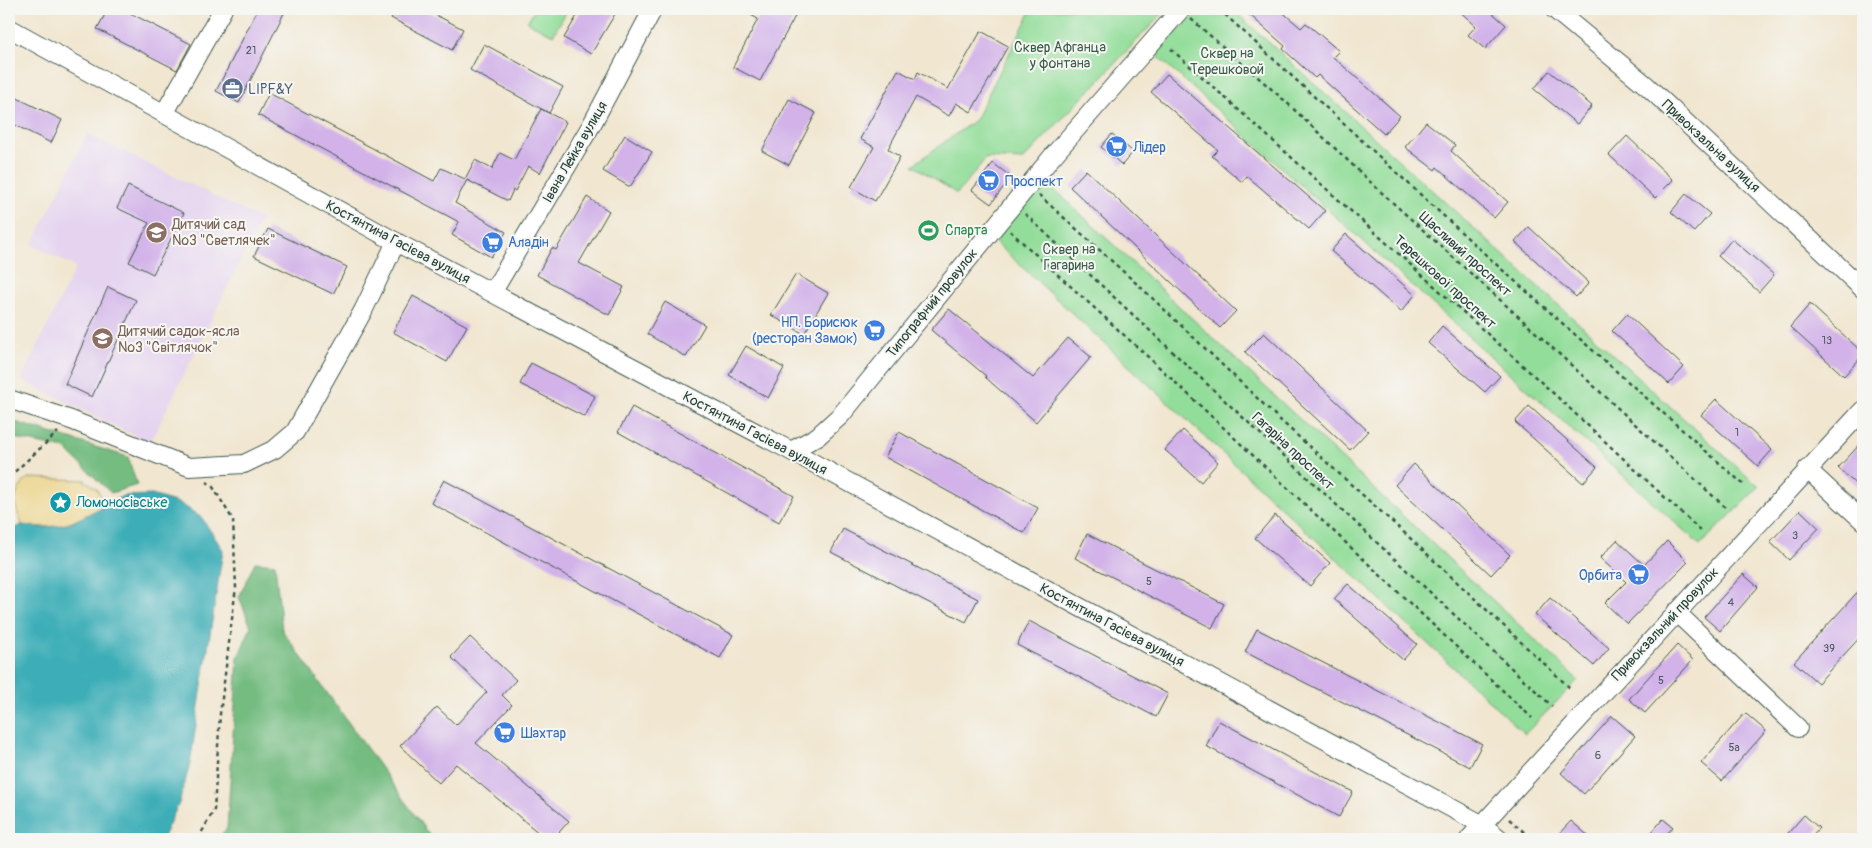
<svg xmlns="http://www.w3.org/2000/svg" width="1872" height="848" font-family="Pangolin,sans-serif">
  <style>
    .built { fill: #e5d3f0 }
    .green { fill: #92dd99; stroke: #588d66 }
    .forest { fill: #75bc81; stroke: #4a7c5a }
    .sand { fill: #eeda9e; stroke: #868c69 }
    .water { fill: #3eaeb7; stroke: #2e7676 }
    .building { fill: #d2b2e9 }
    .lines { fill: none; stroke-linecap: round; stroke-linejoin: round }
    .minor-casing { stroke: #3e564b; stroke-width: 20 }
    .path { stroke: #3e564b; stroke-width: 2.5; stroke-dasharray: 4 4; stroke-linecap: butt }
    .minor { stroke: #fff; stroke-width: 18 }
    .labels { text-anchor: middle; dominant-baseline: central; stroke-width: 4; stroke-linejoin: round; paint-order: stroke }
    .number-label { font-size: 11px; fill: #4c5a61 }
    .park-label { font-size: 14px; fill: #365d48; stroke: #f6f6f2 }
    .service-label { font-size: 14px; fill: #4e5e75; stroke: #f6f6f2; text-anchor: start }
    .street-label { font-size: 14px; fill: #1f3d34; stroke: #f6f6f2 }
    .shop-label { font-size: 14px; fill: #366cbe; stroke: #f6f6f2; text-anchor: start }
    .education-label { font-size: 14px; fill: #785e54; stroke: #f6f6f2; text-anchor: start }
    .leisure-label { font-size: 14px; fill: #27864d; stroke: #f6f6f2; text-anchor: start }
    .culture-label { font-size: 14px; fill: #0d838f; stroke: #f6f6f2; text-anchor: start }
  </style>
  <rect width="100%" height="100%" fill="#f6f6f2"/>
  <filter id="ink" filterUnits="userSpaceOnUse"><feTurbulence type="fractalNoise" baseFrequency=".02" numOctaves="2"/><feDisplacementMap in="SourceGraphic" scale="10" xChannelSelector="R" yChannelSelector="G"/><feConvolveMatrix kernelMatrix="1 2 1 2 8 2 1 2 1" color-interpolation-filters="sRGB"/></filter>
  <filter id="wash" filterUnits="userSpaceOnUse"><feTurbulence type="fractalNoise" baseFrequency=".0096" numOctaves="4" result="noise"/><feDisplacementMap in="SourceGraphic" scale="20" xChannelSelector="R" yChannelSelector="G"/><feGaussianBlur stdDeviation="1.12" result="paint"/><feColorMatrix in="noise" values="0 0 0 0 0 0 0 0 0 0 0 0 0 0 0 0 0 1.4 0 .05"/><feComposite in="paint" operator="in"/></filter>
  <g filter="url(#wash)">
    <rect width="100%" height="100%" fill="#f1e6d0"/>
    <path class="built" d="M87,134L261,219L150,443L21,380L76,267L32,245Z"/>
    <path class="green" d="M535,9H568L553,35L527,22Z
      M1032,9H1153L1163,13L1023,160L986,158L957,194L913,165L975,120Z
      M1200,9H1232L1759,487L1700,545L1155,54Z
      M1040,176L1578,680L1525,734L992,239Z"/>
    <path class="forest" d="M9,420L128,457L137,485L111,493L65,449L9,437Z
      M255,562L275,564L282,630L432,839H216L227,829L238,657L251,627L239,597Z"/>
    <path class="sand" d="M28,478L84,480L96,488L106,505C72,523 62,530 22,525C14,501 10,498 28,478Z"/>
    <path class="water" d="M152,495L181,504L202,518L223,550L190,764L179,803L162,839H9V530L22,525L44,528L69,524L123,496Z"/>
    <g id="blocks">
      <path class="building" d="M108,9H122L191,44L177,70L97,29Z
        M258,9H286L239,103L216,91Z
        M396,9H424L463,29L452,50L391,18Z
        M581,9H618L591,54L564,38Z
        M740,9H799L760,81L733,67L758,19Z
        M1243,9H1279L1301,28L1306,23L1339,51L1333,57L1400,116L1384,134L1318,75L1315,78L1283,49L1285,46Z
        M1457,9H1488L1506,25L1485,49L1468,35L1476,26Z
        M981,31L1008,46L971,112L956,103L949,116L916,97L888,149L900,157L875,201L851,187L874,147L860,139L898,70L915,79L918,72L948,89Z
        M484,44L563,87L549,113L470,70Z
        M1549,71L1592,106L1577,124L1534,89Z
        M1167,74L1325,211L1309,229L1247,176L1242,182L1212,156L1218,150L1151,92Z
        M269,93L434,181L441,168L465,179L475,160L492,169L500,153L514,160L541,109L566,122L540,173L528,166L515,191L513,190L508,201L467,180L455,203L506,232L491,257L452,235L459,222L258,115Z
        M9,94L62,120L51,143L9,122Z
        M789,99L816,113L789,165L762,151Z
        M1426,122L1455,145L1451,151L1508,202L1494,218L1437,167L1435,170L1405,147Z
        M1112,134L1133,152L1122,165L1101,147Z
        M625,135L652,152L630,187L603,171Z
        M1627,136L1673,180L1655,198L1609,155Z
        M993,163L1011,177L991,204L972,190Z
        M1086,170L1236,311L1220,328L1070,187Z
        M128,186L184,213L153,274L129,262L149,223L117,208Z
        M1686,194L1710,214L1694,232L1671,212Z
        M587,197L609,211L579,263L624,287L609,315L537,275L552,248L556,250Z
        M1529,227L1589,283L1576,297L1515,242Z
        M268,229L347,267L333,294L254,256Z
        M1346,234L1415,295L1401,312L1331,251Z
        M1732,239L1774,275L1759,292L1718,256Z
        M796,274L828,293L804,334L771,315Z
        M108,287L136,300L92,397L65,384Z
        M413,296L467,326L447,362L393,332Z
        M665,302L705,325L686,357L647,334Z
        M1810,304L1863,353V355L1844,376L1790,327Z
        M949,309L1033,378L1068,338L1091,357L1036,422L985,377L986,376L931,330Z
        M1627,314L1684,367L1669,384L1612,331Z
        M1442,326L1500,376L1485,392L1428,343Z
        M1264,333L1368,431L1350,450L1245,352Z
        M746,346L784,368L768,398L729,375Z
        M531,363L595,396L585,417L520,384Z
        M1716,399L1772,450L1758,466L1701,415Z
        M1529,406L1597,467L1583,483L1515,422Z
        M632,407L794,496L779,522L618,432Z
        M1183,430L1218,462L1201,482L1165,450Z
        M899,432L1038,508L1024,533L885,457Z
        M1863,441V491L1838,468Z
        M1414,464L1510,555L1491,575L1395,485Z
        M444,480L733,635L720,658L431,503Z
        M1800,510L1819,528L1789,560L1770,542Z
        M1275,515L1330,563L1310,586L1255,538Z
        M843,529L978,599L966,622L831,552Z
        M1087,534L1224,604L1212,628L1075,558Z
        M1617,540L1644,565L1667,541L1688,562L1627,624L1605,603L1626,582L1600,558Z
        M1743,574L1758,587L1720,631L1704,617Z
        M1348,584L1417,644L1403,660L1334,599Z
        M1863,586V634L1818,683L1794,662Z
        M1550,598L1609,648L1594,666L1535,615Z
        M1029,621L1168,694L1156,717L1017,645Z
        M1257,629L1482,744L1470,767L1245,652Z
        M470,637L516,680L502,695L512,705L476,743L569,821L553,839H546L456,764L439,783L400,746L437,707L456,725L487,692L451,657Z
        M1677,645L1693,660L1645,713L1629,699Z
        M1745,713L1766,731L1722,781L1701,763Z
        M1612,716L1635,736L1584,794L1561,773Z
        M1219,721L1353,792L1339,817L1206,746Z
        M1804,815L1819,828L1809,839H1783Z
        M1663,819L1673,827L1662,839H1646Z
        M1571,821L1592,839H1554Z"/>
    </g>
  </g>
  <g filter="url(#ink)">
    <use href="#blocks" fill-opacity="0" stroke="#3e564b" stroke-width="1"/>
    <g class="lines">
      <defs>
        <path id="minor" d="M1554,9L1647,86L1863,289
          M9,28L396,242L791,451L1481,824L1500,839
          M164,114L223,9
          M492,293L592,124L653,9
          M9,399L71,420L189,467L244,464L275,449L295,432L363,311L396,242
          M791,451L818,436L841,415L1051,158L1181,9
          M1807,469L1863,521
          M1676,612L1798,728
          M1469,839L1863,410"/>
      </defs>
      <use href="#minor" class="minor-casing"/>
      <path class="path" d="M1219,9L1498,266L1743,484
        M1191,19L1284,100L1381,192L1519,317L1725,507
        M1171,49L1552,392L1702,532
        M1039,195L1148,294L1279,419L1410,538L1570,688
        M1025,214L1552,706
        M1010,231L1158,366L1532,718
        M9,477L58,432
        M1509,819L1532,839
        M198,839L214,810L220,714L236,587L233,520L213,487L207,482"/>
      <use href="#minor" class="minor"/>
    </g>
  </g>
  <defs>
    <symbol id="office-disc" viewBox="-11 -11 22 22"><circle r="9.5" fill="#5c6f8a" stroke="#f6f6f2"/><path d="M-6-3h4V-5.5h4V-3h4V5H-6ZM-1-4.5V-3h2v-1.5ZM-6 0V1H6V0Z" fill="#fff"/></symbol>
    <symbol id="supermarket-disc" viewBox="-11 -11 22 22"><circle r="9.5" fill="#3f7fe0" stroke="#f6f6f2"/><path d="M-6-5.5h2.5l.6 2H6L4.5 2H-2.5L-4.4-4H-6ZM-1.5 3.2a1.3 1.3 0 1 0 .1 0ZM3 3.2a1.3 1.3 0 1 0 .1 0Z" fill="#fff"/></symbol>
    <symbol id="stadium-disc" viewBox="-11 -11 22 22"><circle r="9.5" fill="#2e9e5b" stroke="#f6f6f2"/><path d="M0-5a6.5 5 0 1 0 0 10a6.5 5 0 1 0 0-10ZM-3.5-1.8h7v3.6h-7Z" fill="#fff"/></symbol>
    <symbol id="school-disc" viewBox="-11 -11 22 22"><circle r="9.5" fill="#8d6e63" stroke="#f6f6f2"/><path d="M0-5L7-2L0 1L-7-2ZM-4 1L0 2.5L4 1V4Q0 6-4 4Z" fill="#fff"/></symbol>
    <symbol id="sight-disc" viewBox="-11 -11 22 22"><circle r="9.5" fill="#0f9aa8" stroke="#f6f6f2"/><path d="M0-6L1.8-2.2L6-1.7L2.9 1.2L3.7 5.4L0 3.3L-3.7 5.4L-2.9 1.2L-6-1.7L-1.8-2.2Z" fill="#fff"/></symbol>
  </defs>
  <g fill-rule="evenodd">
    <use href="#office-disc" x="220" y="76" width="25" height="25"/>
    <use href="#supermarket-disc" x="1104" y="134" width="25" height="25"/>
    <use href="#supermarket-disc" x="976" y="168" width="25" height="25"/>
    <use href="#stadium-disc" x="916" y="218" width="25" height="25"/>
    <use href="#school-disc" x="144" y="220" width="25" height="25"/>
    <use href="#supermarket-disc" x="480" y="230" width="25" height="25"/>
    <use href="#supermarket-disc" x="862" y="318" width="25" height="25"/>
    <use href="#school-disc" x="90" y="326" width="25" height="25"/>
    <use href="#sight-disc" x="48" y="490" width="25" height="25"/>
    <use href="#supermarket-disc" x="1626" y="562" width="25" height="25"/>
    <use href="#supermarket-disc" x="492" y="720" width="25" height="25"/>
  </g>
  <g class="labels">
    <g class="number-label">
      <text x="251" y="50">21</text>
      <text x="1827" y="340">13</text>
      <text x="1737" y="432">1</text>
      <text x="1795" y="535">3</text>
      <text x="1149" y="581">5</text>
      <text x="1731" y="602">4</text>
      <text x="1829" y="648">39</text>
      <text x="1661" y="680">5</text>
      <text x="1734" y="747">5а</text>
      <text x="1598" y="755">6</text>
    </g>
    <g class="park-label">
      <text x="1060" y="47">Сквер Афганца<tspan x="1060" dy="16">у фонтана</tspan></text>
      <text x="1227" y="53">Сквер на<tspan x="1227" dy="16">Терешковой</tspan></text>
      <text x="1069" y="249">Сквер на<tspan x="1069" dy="16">Гагарина</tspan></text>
    </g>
    <g class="service-label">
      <text x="248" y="89">LIPF&amp;Y</text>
    </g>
    <g class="street-label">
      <text transform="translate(1711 146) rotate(43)">Привокзальна вулиця</text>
      <text transform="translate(575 152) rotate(-60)">Івана Лейка вулиця</text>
      <text transform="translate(398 242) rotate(28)">Костянтина Гасієва вулиця</text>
      <text transform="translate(1465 254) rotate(42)">Щасливий проспект</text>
      <text transform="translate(1445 282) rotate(42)">Терешкової проспект</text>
      <text transform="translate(932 303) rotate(-51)">Типографний провулок</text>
      <text transform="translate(755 433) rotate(28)">Костянтина Гасієва вулиця</text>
      <text transform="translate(1293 451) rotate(43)">Гагаріна проспект</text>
      <text transform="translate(1665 624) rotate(-47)">Привокзальний провулок</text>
      <text transform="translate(1112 625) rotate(28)">Костянтина Гасієва вулиця</text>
    </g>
    <g class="shop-label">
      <text x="1133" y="147">Лідер</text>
      <text x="1005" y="181">Проспект</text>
      <text x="508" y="242">Аладін</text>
      <text x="858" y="322" text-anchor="end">НП. Борисюк<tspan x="858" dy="16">(ресторан Замок)</tspan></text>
      <text x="1622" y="575" text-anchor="end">Орбита</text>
      <text x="521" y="733">Шахтар</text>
    </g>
    <g class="education-label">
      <text x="172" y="224">Дитячий сад<tspan x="172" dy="16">№3 "Светлячек"</tspan></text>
      <text x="118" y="331">Дитячий садок-ясла<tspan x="118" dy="16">№3 "Світлячок"</tspan></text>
    </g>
    <g class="leisure-label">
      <text x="945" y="230">Спарта</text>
    </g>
    <g class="culture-label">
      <text x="76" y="502">Ломоносівське</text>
    </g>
  </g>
  <rect width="1872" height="848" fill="none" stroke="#f6f6f2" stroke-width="30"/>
</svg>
